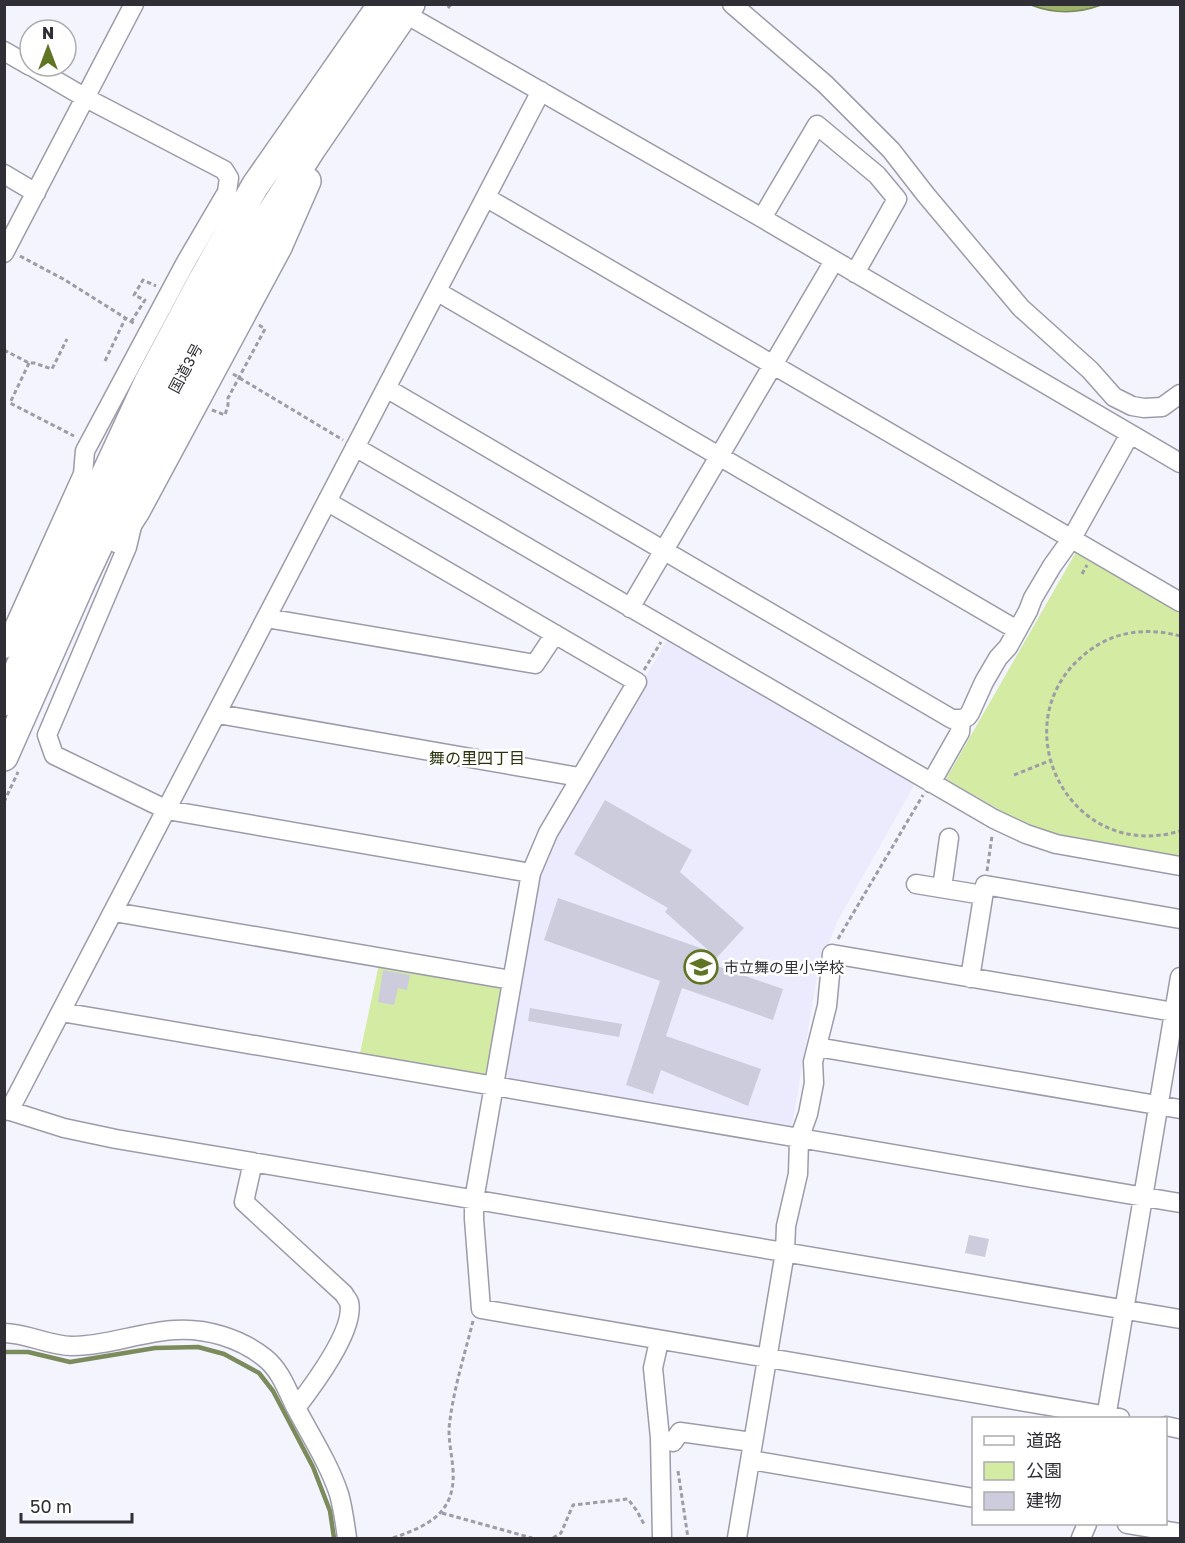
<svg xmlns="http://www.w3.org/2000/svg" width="1185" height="1543" font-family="'Golos Text','Noto Sans JP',sans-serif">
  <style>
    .built { fill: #ecebfe }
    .green { fill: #d4eba3 }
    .water { fill: #9db36b; stroke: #7c8b5b; stroke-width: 1.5 }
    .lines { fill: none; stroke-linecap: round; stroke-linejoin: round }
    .stream { stroke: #7c8b5b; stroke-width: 4.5 }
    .building { fill: #cdccdc }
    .minor-casing { stroke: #9c9baa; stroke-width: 21 }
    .highway-casing { stroke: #9c9baa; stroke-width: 30 }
    .path { stroke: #9e9da5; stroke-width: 3; stroke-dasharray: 4.5 3; stroke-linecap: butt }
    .minor { stroke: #fff; stroke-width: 18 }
    .highway { stroke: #fff; stroke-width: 27 }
    .labels { text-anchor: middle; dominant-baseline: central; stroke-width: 5; stroke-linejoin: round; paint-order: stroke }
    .street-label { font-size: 15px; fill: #302f35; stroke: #fff }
    .poi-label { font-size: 15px; fill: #302f35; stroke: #fff; text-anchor: start }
    .neighbourhood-label { font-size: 16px; fill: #29330d; stroke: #fff }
  </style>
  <rect width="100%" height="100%" fill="#f4f4fe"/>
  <path class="built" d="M667,640L915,784L838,920L818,970L792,1127L788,1129L506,1083L501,1077L542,863L589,774Z"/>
  <path class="green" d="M1076,552L1180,612V860L1090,843L1027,826L946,779Z
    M379,964L499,985L502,989L488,1075L482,1078L359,1058Z"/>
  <path class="water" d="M1031,5H1101C1077,14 1054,14 1031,5Z"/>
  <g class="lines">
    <path class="stream" d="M4,1352H28L70,1362L155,1348L198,1347L224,1354L259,1373L273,1391L313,1467L330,1511L334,1538"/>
  </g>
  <path class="building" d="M605,800L692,850L680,872L744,928L711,964L783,989L773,1020L682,988L666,1036L761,1069L748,1106L661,1070L653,1094L626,1085L660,981L544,940L558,898L709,951L665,912L668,908L574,854Z
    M383,970L410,975L407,990L398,988L394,1005L378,1002Z
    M530,1008L622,1024L619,1037L528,1021Z
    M969,1235L989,1239L985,1257L965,1253Z"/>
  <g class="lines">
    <defs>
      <path id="minor" d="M732,4L825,84L891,150L926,195L1021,308L1090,370L1114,397L1132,406L1144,408L1162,407L1180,394
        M395,8L762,218L1180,463
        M4,51L30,66
        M4,174L36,193
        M487,198L1180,602
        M762,218L817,125L877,175L897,199L855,273
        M4,253L134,4
        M438,292L1017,630
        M386,388L952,719H961L967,717L970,713L984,682L998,658L1008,647L1028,611L1033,598L1052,566L1072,538L1130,434
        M355,447L994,819L1026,834L1056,844L1180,866
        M328,502L637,682L548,833L531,873L474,1200V1219L481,1309L1120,1418
        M132,526L127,547L47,735L54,755L167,810L531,873
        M630,608L834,261
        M266,618L535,664L555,634
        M4,649L83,474L85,451L186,262L227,192L229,178L224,170L84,97L31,66
        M218,714L579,777
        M931,783L960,732L961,719
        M916,884L983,895
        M942,888L949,838
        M114,912L511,980
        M970,978L985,885L1180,919
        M61,1012L1180,1203
        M817,1047L1180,1109
        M4,1109L64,1128L116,1139L1180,1319
        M9,1111L541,91
        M253,1162L244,1202L344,1294C344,1295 349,1301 349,1302C356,1329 312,1387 296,1408
        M4,1333C27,1333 49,1346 72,1346C107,1346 140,1332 175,1330C206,1328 240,1338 265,1358C281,1371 287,1390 296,1408C311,1436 329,1464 339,1494C343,1508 345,1524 347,1538
        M659,1341L653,1368L660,1438L662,1538
        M1106,1418L1180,977
        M1166,1426L1180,1429
        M673,1442L680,1432L752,1442
        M751,1460L974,1498
        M1127,1524L1180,1533
        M737,1538L785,1252L786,1226L798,1174L799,1139L808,1114L814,1083L813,1062L827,1006L832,954L1180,1013
        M1081,1538L1087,1524"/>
      <path id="highway" d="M118,539L136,511L278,247L307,181
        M4,702L77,535L149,380L200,284L255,186L382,4
        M4,757L83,579L169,397L216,308L258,233L313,147L411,4"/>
    </defs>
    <use href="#minor" class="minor-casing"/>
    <use href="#highway" class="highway-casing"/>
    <path class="path" d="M448,8L451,4
      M20,256L65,280L135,324
      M131,322L145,300L134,295L143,280L156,286
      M4,350L29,363H34L52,369L67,339
      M105,361L125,319
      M29,363L10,403L74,436
      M233,374L343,440
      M212,410L225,415L228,405V398L265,329L259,325
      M1082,574L1087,565
      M1180,636C1151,628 1119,630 1093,648C995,715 1066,865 1180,831
      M644,670L661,642
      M1014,775L1049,761
      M4,802L18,772
      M987,871L992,836
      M838,939L923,795
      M678,1471L688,1538
      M442,1513L532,1538
      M393,1538C428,1526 456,1513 453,1470C452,1453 447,1437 450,1420C454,1388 465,1353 473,1321
      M553,1538L561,1533L573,1505L628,1499L637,1511L645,1526"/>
    <use href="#minor" class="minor"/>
    <use href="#highway" class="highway"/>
  </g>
  <defs>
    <symbol id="school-ring" viewBox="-11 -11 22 22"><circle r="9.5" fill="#fff" stroke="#607524" stroke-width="1.5"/><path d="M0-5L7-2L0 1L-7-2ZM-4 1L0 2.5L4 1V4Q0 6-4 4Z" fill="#607524"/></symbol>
  </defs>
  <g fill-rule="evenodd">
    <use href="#school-ring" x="682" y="948" width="38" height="38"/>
  </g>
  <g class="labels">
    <g class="street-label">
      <text transform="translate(185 368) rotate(-62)">国道3号</text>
    </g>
    <g class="poi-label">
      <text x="724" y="967">市立舞の里小学校</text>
    </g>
    <g class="neighbourhood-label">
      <text x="477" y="758">舞の里四丁目</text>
    </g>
  </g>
  <rect width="1185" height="1543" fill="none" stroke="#302f35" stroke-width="12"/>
  <rect x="972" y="1417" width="195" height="108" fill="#ffffff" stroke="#acacae" stroke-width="1.5"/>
  <rect x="984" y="1436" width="30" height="9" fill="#ffffff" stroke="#acacae" stroke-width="1.5"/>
  <text x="1026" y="1447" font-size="18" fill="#302f35">道路</text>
  <rect x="984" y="1462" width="30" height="18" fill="#d4eba3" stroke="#acacae" stroke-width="1.5"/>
  <text x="1026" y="1477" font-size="18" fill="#302f35">公園</text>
  <rect x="984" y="1492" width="30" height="18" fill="#cdccdc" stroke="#acacae" stroke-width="1.5"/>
  <text x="1026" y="1507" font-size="18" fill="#302f35">建物</text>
  <g transform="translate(48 48)"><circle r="28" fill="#ffffff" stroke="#acacae" stroke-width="1.5"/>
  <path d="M0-4.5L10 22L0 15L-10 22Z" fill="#607524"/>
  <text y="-9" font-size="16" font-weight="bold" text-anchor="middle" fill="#302f35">N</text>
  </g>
  <path d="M21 1513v9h111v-9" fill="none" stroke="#302f35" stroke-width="3"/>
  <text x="30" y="1513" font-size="18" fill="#302f35" stroke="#ffffff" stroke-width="4.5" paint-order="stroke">50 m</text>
</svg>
